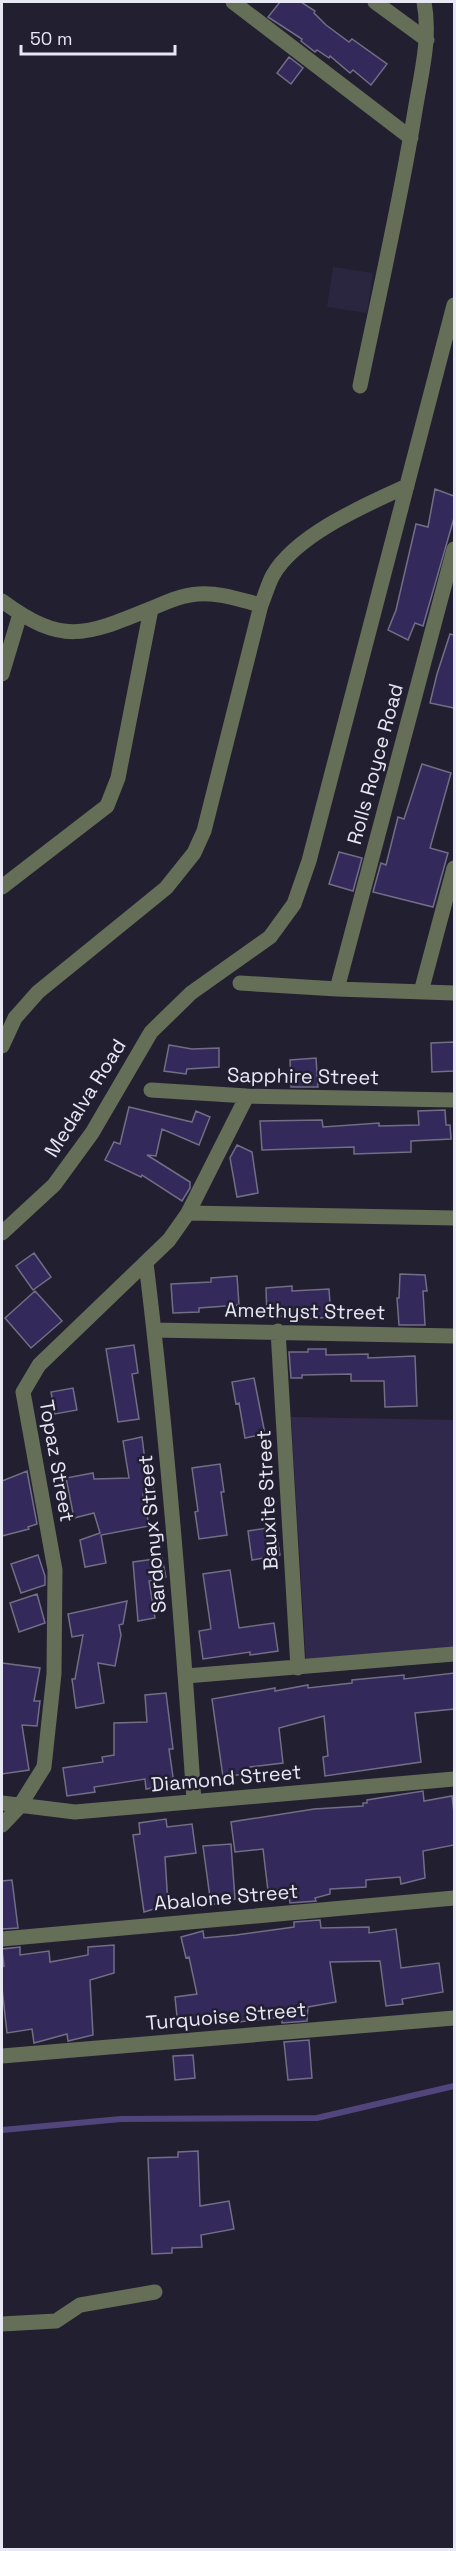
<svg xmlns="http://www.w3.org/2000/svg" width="456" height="2551" font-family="'Space Grotesk',sans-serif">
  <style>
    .built { fill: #2a263f }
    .green { fill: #30294c }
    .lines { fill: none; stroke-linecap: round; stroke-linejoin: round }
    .stream { stroke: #50467b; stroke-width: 6 }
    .building { fill: #34295b; stroke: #716e85; stroke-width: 1.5 }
    .minor { stroke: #656e56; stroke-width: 15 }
    .labels { text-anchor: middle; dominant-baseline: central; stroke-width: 5; stroke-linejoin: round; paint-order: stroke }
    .street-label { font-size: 20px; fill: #e8e7f4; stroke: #221f31 }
  </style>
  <rect width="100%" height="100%" fill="#221f31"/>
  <path class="built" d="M333,267L373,273L367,313L327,307Z"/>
  <path class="green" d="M291,1417L454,1420V1648L306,1661Z"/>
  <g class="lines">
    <path class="stream" d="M2,2130L121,2119L317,2118L454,2086"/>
  </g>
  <path class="building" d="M280,2H301L315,11L314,13L326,25L349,42L352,39L387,64L371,85L353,70L350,73L330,56L329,58L317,50L315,52L301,41L302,39L268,17Z
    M289,57L303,68L291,84L277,73Z
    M435,489L454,496V518L423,626L415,623L408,640L388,630L396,610L416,524L428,527Z
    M450,634L454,635V708L430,703L437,674Z
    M422,764L451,773L430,848L448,853L433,907L373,892L381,863L386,865L398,817L404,819Z
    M339,852L362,858L353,891L329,884Z
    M454,1042V1071L432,1072L431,1043Z
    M169,1045L192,1049L219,1048V1067L187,1069L186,1074L164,1071Z
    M316,1058L318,1087H291L290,1060Z
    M129,1107L192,1122L196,1111L210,1117L199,1145L162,1129L156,1156L147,1155L190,1182V1188L182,1201L142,1175L141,1177L105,1160L114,1142L120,1144Z
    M445,1110L446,1125H450L451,1139L411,1141V1152L354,1154V1147L262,1150L260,1121L322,1120L323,1127L379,1123V1126L419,1125L418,1111Z
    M237,1145L252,1152L258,1193L237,1197L230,1158Z
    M34,1253L51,1277L33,1290L16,1266Z
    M400,1274L425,1275L427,1291H423L425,1325H399L397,1298H399Z
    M237,1276L239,1305L199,1308V1312L173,1313L171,1284L211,1282V1278Z
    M292,1286V1291L329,1289L331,1317L305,1319L304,1315L267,1317L266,1288Z
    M35,1291L62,1321L31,1348L5,1318Z
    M134,1345L138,1373L132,1374L139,1419L118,1422L106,1349Z
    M308,1349H326V1355L368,1354V1358L415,1356L417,1406L385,1407L384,1381H351V1374L302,1375V1378H291L289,1352H308Z
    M254,1378L265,1434L245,1438L239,1403L236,1404L232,1382Z
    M73,1388L77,1410L55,1414L51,1392Z
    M142,1437L146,1469H150L154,1492L143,1494L149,1526L101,1535L106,1563L85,1567L80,1540L100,1533L94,1513L74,1518L66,1478L93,1473L94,1479L129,1478L123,1441Z
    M220,1464L224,1492H221L227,1535L199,1539L195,1512L198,1511L192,1468Z
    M27,1471L37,1524L28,1527L29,1529L2,1536V1481Z
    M275,1527L280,1555L252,1560L248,1531Z
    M38,1555L45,1576V1585L21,1593L11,1564Z
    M162,1558L166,1577L149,1581L155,1618L138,1621L133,1562Z
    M230,1570L239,1628L274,1623L278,1651L250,1655V1652L203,1659L199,1631L211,1629L203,1574Z
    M37,1594L45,1623L19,1632L10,1603Z
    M127,1601L123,1624L119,1625L121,1635L115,1666L98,1663L104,1703L76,1708L72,1679H75L83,1635L72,1637L68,1614Z
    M2,1663L40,1668L34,1701H40L37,1726L22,1725L29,1770L2,1774Z
    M454,1673V1709L415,1713L421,1762L325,1776L323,1757L328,1756L324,1716L279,1728L283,1763L250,1767L251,1773L223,1777L212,1699L275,1688V1691L308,1685V1688L352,1683V1680L404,1675V1679Z
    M166,1693L173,1749H169L174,1784L146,1789L145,1779L94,1787L95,1792L67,1796L63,1768L103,1762L102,1757L114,1755V1723L147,1722L145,1695Z
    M423,1791L424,1801L452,1796L454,1813V1845L423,1851L425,1878L401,1884L400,1877L366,1880V1887L330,1889V1894L315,1898L316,1901L290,1903L289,1896L269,1899L263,1849L235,1852L231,1822L314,1809L363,1806V1803H367V1800Z
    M166,1819L167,1827L192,1824L196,1853L165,1857L168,1905L144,1912L133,1835L140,1834L139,1823Z
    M231,1844L235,1899L211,1905L203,1846Z
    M12,1880L18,1928L2,1929V1881Z
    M320,1920L321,1928L369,1927V1933L396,1929L401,1968L439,1963L443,1992L402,1999L403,2004L386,2006L380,1961L330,1962L336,2002L308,2007L307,2021L282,2023V2017L230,2023L229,2017L178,2026L175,1997L197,1994L189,1957L186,1958L181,1937L203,1931L204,1938L236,1935L294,1927V1922Z
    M114,1945V1973L90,1980L93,2035L68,2041L67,2034L34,2043L32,2029L7,2033L2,1988V1967L4,1966L2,1949L20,1947V1955L49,1951L50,1962L88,1955V1947Z
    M309,2040L312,2078L288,2080L284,2042Z
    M193,2055L195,2078L175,2080L173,2056Z
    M198,2151L200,2206L229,2201L234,2229L201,2235L202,2247L172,2248V2253L152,2254L148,2158L178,2157V2152Z"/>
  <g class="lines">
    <path class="minor" d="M233,2L411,138
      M375,2L427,40
      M360,386C379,294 400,203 415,111C421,74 431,38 424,2
      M2,601C62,645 84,636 150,609C165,603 181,595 198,594C219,592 241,600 261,605
      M2,674L20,614
      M2,887L107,806L118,778L151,609
      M240,983L337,989L454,993
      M337,989L454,549
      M421,992L454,868
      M2,1046L15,1018L38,992L166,888L194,853L204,831L261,605C265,596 268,584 273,575C296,535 365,505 407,486
      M151,1090L247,1096L454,1100
      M188,1213L454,1218
      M2,1233L54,1185L92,1133L151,1032L191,993L270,937L294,904L309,861L454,305
      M146,1263C168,1442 182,1622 194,1801
      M154,1330L454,1336
      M278,1331L298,1668
      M186,1676L454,1654
      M2,1803L75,1812L454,1779
      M2,1825L19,1807L44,1767L54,1674L55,1570L23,1392L39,1365L169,1240L188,1213L247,1096
      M2,1939L454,1898
      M2,2056L454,2018
      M2,2324L56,2321L80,2305L155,2292"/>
  </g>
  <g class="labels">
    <g class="street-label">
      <text transform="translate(375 764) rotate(-75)">Rolls Royce Road</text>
      <text transform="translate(303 1076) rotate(1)">Sapphire Street</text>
      <text transform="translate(85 1098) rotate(-58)">Medalva Road</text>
      <text transform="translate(305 1311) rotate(1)">Amethyst Street</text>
      <text transform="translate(57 1461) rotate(80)">Topaz Street</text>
      <text transform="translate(267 1500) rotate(-93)">Bauxite Street</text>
      <text transform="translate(152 1534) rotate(-95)">Sardonyx Street</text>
      <text transform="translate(226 1778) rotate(-5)">Diamond Street</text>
      <text transform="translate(226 1897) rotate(-5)">Abalone Street</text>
      <text transform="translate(226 2016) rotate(-5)">Turquoise Street</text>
    </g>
  </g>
  <rect width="456" height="2551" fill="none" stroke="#e8e7f4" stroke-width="6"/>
  <path d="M21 45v9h154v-9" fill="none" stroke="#e8e7f4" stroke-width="3"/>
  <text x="30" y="45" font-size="18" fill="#e8e7f4" stroke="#221f31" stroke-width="4.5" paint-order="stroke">50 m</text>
</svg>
